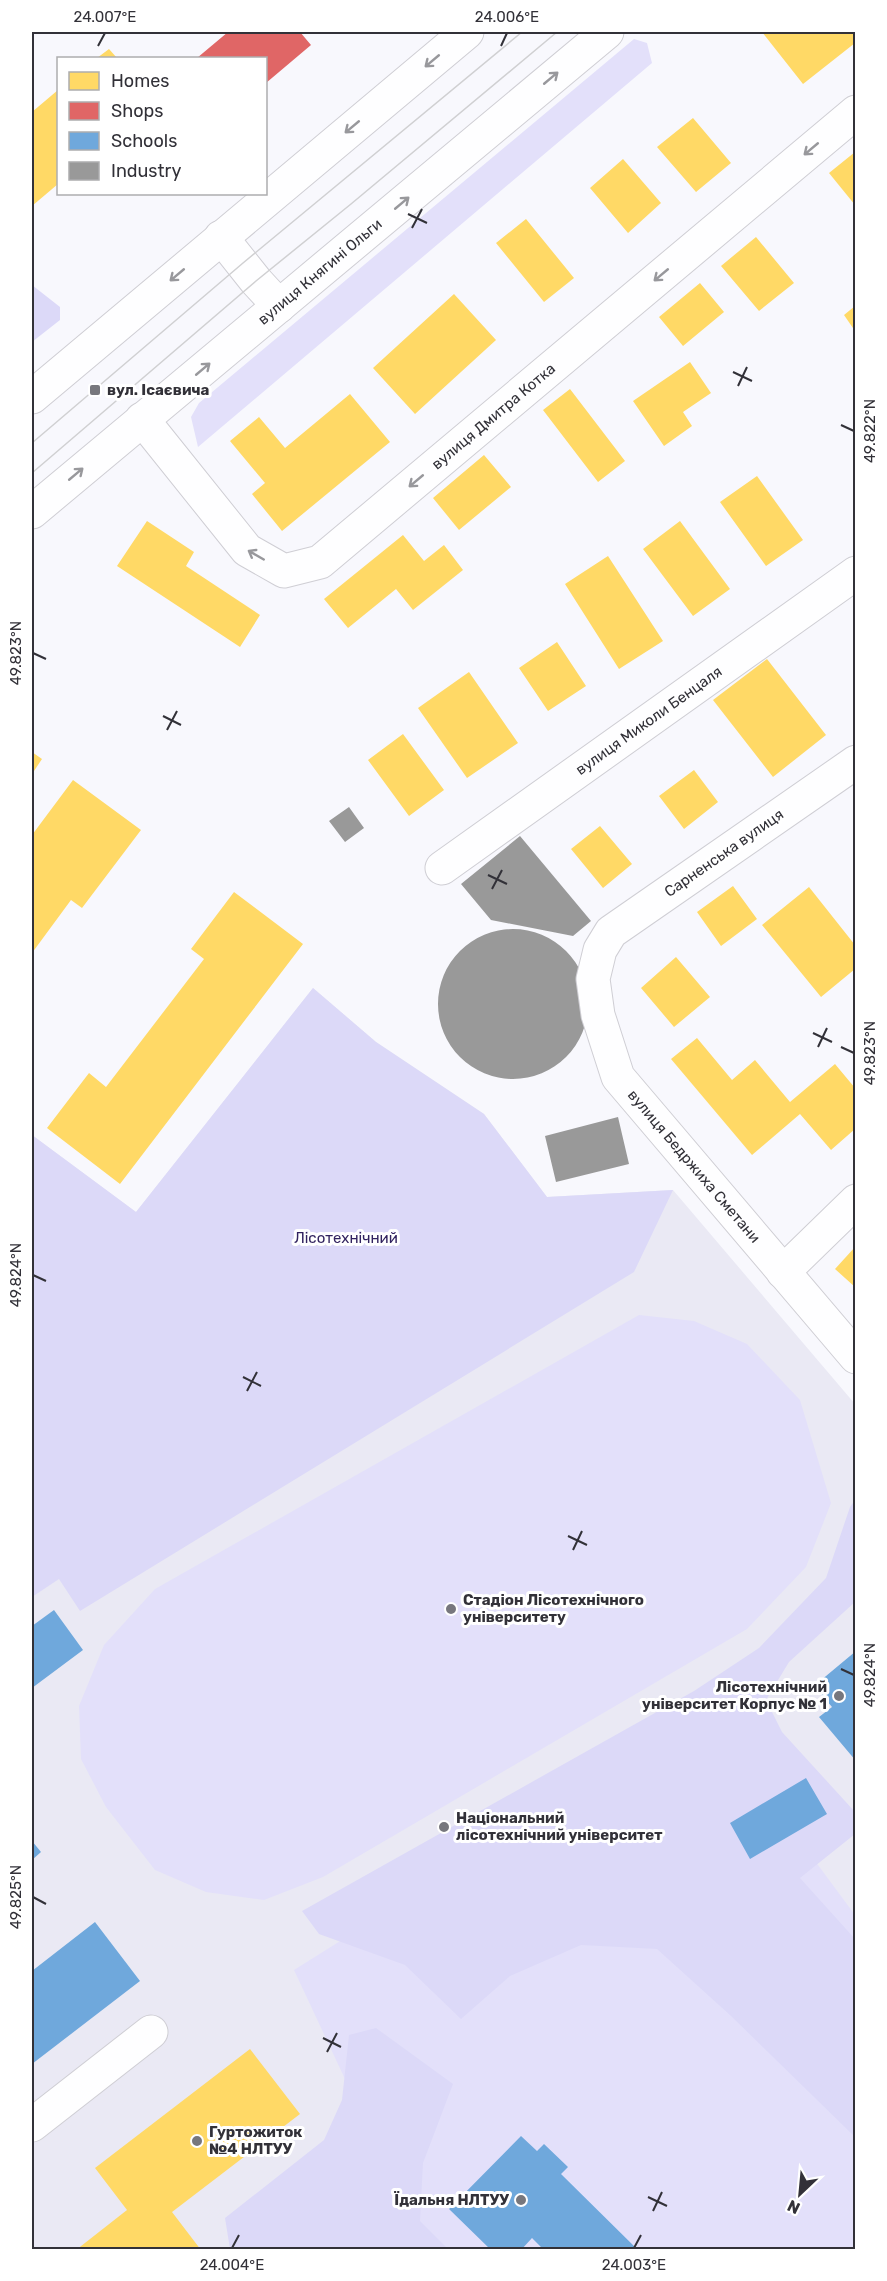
<svg xmlns="http://www.w3.org/2000/svg" width="887" height="2281" font-family="Rubik,sans-serif">
  <style>
    .built { fill: #eae9f4 }
    .green { fill: #e3e0fa }
    .forest { fill: #dcd9f8 }
    .homes { fill: #ffd966 }
    .shops { fill: #e06666 }
    .schools { fill: #6fa8dc }
    .industry { fill: #999 }
    .lines { fill: none; stroke-linecap: round; stroke-linejoin: round }
    .street-casing { stroke: #cfced4; stroke-width: 35 }
    .secondary-casing { stroke: #cfced4; stroke-width: 35 }
    .street { stroke: #fefeff; stroke-width: 33 }
    .secondary { stroke: #fefeff; stroke-width: 33 }
    .tram { stroke: #d0d0d2; stroke-width: 1.5 }
    .oneway { stroke: #98989c }
    .ticks { fill: none; stroke: #323138; stroke-width: 2 }
    .poi-dot { fill: #77777d; stroke: #fff; stroke-width: 2 }
    .labels { text-anchor: middle; dominant-baseline: central; stroke-width: 6; stroke-linejoin: round; paint-order: stroke }
    .street-label { font-size: 15px; fill: #323138; stroke: #fff }
    .poi-label { font-size: 15px; font-weight: bold; fill: #323138; stroke: #fff; text-anchor: start }
    .park-label { font-size: 15px; fill: #31225f; stroke: #fff }
    .neatline { fill: none; stroke: #323138; stroke-width: 2 }
    .ticks-label { font-size: 15px; text-anchor: middle; fill: #323138 }
  </style>
  <rect width="100%" height="100%" fill="#f8f8fd"/>
  <path class="built" d="M313,988L376,1042L484,1114L547,1197L673,1190L855,1404V2249H32V1135L136,1212Z"/>
  <path class="green" d="M634,39L647,43L652,63L198,447L191,417L199,403Z
    M639,1315L694,1321L747,1344L800,1400L831,1503L806,1567L747,1629L323,1877L264,1900L206,1892L155,1870L106,1807L81,1759L79,1706L104,1645L155,1589Z
    M705,1712L855,1915V2249L262,2250L366,2124L294,1970Z"/>
  <path class="forest" d="M32,285L60,307V320L32,342Z
    M313,988L376,1042L484,1114L547,1197L673,1190L634,1272L80,1611L59,1579L32,1597V1135L136,1212Z
    M855,1500V1602L789,1662L766,1700L782,1732L855,1812V1834L800,1878L855,1939V2137L730,2015L657,1949L581,1945L510,1976L461,2019L405,1965L319,1934L302,1911L694,1691L759,1648L826,1578L850,1507Z
    M376,2028L453,2084L423,2163L420,2221L448,2249H230L225,2218L324,2140L342,2100L349,2035Z"/>
  <path class="homes" d="M762,32H855V43L803,84Z
    M109,49L117,58H97Z
    M58,90V184L32,206V112Z
    M693,118L731,163L696,192L657,147Z
    M855,152V205L829,173Z
    M623,159L661,203L628,233L590,188Z
    M526,219L574,278L544,302L496,243Z
    M756,237L794,283L759,311L721,266Z
    M700,283L724,312L683,346L659,317Z
    M454,294L496,340L415,414L373,368Z
    M855,306V331L844,315Z
    M690,362L711,393L683,412L692,426L664,446L633,401Z
    M570,389L625,461L598,482L543,410Z
    M350,394L390,442L282,531L252,494L265,483L230,441L259,417L285,448Z
    M484,455L511,487L459,530L433,498Z
    M757,476L803,540L766,566L720,502Z
    M147,521L194,552L186,566L260,615L240,647L117,566Z
    M680,521L730,589L693,616L643,549Z
    M403,535L424,561L444,545L463,570L413,610L396,589L348,628L324,599Z
    M608,556L663,641L619,669L565,584Z
    M557,642L586,686L548,711L519,668Z
    M767,659L826,735L773,777L713,700Z
    M469,672L518,743L467,778L418,708Z
    M403,734L444,790L409,816L368,760Z
    M32,752L42,759L32,774Z
    M694,770L718,802L684,829L659,796Z
    M73,780L141,830L82,908L71,900L32,953V835Z
    M600,826L632,864L603,888L571,849Z
    M733,886L757,919L721,946L697,912Z
    M809,887L855,945V969L821,997L762,925Z
    M234,892L303,944L120,1184L47,1128L89,1073L106,1087L204,959L191,949Z
    M676,957L710,997L674,1027L641,988Z
    M697,1038L732,1080L755,1060L790,1102L835,1064L855,1088V1129L831,1150L800,1114L752,1155L671,1059Z
    M855,1247V1287L835,1269Z
    M250,2049L300,2114L172,2212L201,2250H76L127,2210L95,2168Z"/>
  <path class="shops" d="M228,32H300L311,45L266,83V58H197Z"/>
  <path class="schools" d="M54,1610L83,1650L32,1688V1626Z
    M856,1651V1761L819,1717L832,1707L814,1686Z
    M806,1778L827,1814L750,1859L730,1823Z
    M32,1841L41,1852L32,1860Z
    M95,1922L140,1981L32,2064V1971Z
    M521,2136L537,2151L544,2144L568,2167L561,2174L638,2250H544L532,2238L521,2250H491L449,2209Z"/>
  <path class="industry" d="M349,807L364,828L345,842L329,821Z
    M520,836L591,921L573,936L491,920L461,884Z
    M438 1004a75 75 0 1 1 150 0a75 75 0 1 1-150 0Z
    M618,1117L629,1164L556,1182L545,1136Z"/>
  <g class="lines">
    <defs>
      <g id="street">
        <path id="s1" d="M142,419L247,550L284,571L320,562L856,112"/>
        <path id="s2" d="M856,762L611,932L600,950L593,979L598,1015L618,1077L856,1357"/>
        <path id="s3" d="M442,868L856,573"/>
        <path d="M783,1272L856,1201"/>
        <path d="M32,2125L151,2032"/>
      </g>
      <g id="secondary">
        <path d="M221,237L256,281L279,306"/>
        <path d="M32,397L467,32"/>
        <path id="s4" d="M32,512L607,32"/>
      </g>
    </defs>
    <use href="#street" class="street-casing"/>
    <use href="#secondary" class="secondary-casing"/>
    <use href="#street" class="street"/>
    <use href="#secondary" class="secondary"/>
    <path class="tram" d="M32,443L243,263L522,32
      M32,473L256,281L351,204L557,32"/>
  </g>
  <defs><path id="oneway-shaft" d="M-6 0H5M1.5-3L5.5 0L1.5 3" fill="none" stroke-width="1.6" stroke-linecap="round" stroke-linejoin="round" transform="scale(1.5)"/></defs>
  <g class="oneway">
    <use href="#oneway-shaft" transform="translate(432 61) rotate(140)"/>
    <use href="#oneway-shaft" transform="translate(551 78) rotate(-40)"/>
    <use href="#oneway-shaft" transform="translate(352 127) rotate(140)"/>
    <use href="#oneway-shaft" transform="translate(811 149) rotate(140)"/>
    <use href="#oneway-shaft" transform="translate(402 203) rotate(-40)"/>
    <use href="#oneway-shaft" transform="translate(177 275) rotate(140)"/>
    <use href="#oneway-shaft" transform="translate(661 275) rotate(140)"/>
    <use href="#oneway-shaft" transform="translate(203 369) rotate(-40)"/>
    <use href="#oneway-shaft" transform="translate(76 474) rotate(-40)"/>
    <use href="#oneway-shaft" transform="translate(416 481) rotate(140)"/>
    <use href="#oneway-shaft" transform="translate(256 555) rotate(-150)"/>
  </g>
  <path class="ticks" d="M98,46L105,33M501,46L507,33M408,214L427,223M412,228L422,209M733,372L752,381M738,386L747,367M841,425L854,431M33,653L46,659M163,716L181,725M167,730L177,711M488,875L507,884M492,889L502,870M813,1033L832,1042M818,1047L827,1028M841,1047L854,1053M33,1275L46,1281M243,1377L261,1386M247,1391L257,1372M568,1536L587,1545M573,1550L582,1531M841,1669L854,1675M33,1897L46,1904M323,2038L341,2047M327,2052L337,2033M648,2197L667,2206M653,2211L662,2192M232,2248L239,2235M634,2248L641,2235"/>
  <g class="poi-dot">
    <rect x="89" y="384" width="12" height="12" rx="3"/>
    <circle cx="451" cy="1609" r="6"/>
    <circle cx="839" cy="1696" r="6"/>
    <circle cx="444" cy="1827" r="6"/>
    <circle cx="197" cy="2141" r="6"/>
    <circle cx="521" cy="2200" r="6"/>
  </g>
  <g class="labels">
    <g class="street-label">
      <text stroke="none"><textPath href="#s4" startOffset="375">вулиця Княгині Ольги</textPath></text>
      <text stroke="none"><textPath href="#s1" startOffset="474">вулиця Дмитра Котка</textPath></text>
      <text stroke="none"><textPath href="#s3" startOffset="254">вулиця Миколи Бенцаля</textPath></text>
      <text transform="translate(724 853) rotate(-35)">Сарненська вулиця</text>
      <text stroke="none"><textPath href="#s2" startOffset="568">вулиця Бедржиха Сметани</textPath></text>
    </g>
    <g class="poi-label">
      <text x="107" y="390">вул. Ісаєвича</text>
      <text x="463" y="1600">Стадіон Лісотехнічного<tspan x="463" dy="17">університету</tspan></text>
      <text x="827" y="1687" text-anchor="end">Лісотехнічний<tspan x="827" dy="17">університет Корпус № 1</tspan></text>
      <text x="456" y="1818">Національний<tspan x="456" dy="17">лісотехнічний університет</tspan></text>
      <text x="209" y="2132">Гуртожиток<tspan x="209" dy="17">№4 НЛТУУ</tspan></text>
      <text x="509" y="2200" text-anchor="end">Їдальня НЛТУУ</text>
    </g>
    <g class="park-label">
      <text x="346" y="1238">Лісотехнічний</text>
    </g>
  </g>
  <rect width="887" height="2281" fill="none" stroke="#ffffff" stroke-width="66"/>
  <rect x="57" y="57" width="210" height="138" fill="#ffffff" stroke="#adadaf" stroke-width="1.5"/>
  <rect x="69" y="72" width="30" height="18" fill="#ffd966" stroke="#adadaf" stroke-width="1.5"/>
  <text x="111" y="87" font-size="18" fill="#323138">Homes</text>
  <rect x="69" y="102" width="30" height="18" fill="#e06666" stroke="#adadaf" stroke-width="1.5"/>
  <text x="111" y="117" font-size="18" fill="#323138">Shops</text>
  <rect x="69" y="132" width="30" height="18" fill="#6fa8dc" stroke="#adadaf" stroke-width="1.5"/>
  <text x="111" y="147" font-size="18" fill="#323138">Schools</text>
  <rect x="69" y="162" width="30" height="18" fill="#999999" stroke="#adadaf" stroke-width="1.5"/>
  <text x="111" y="177" font-size="18" fill="#323138">Industry</text>
  <g transform="translate(800 2194) rotate(206)" stroke="#ffffff" stroke-width="4.5" paint-order="stroke">
  <path d="M0-4.5L10 22L0 15L-10 22Z" fill="#323138"/>
  <text y="-9" font-size="16" font-weight="bold" text-anchor="middle" fill="#323138">N</text>
  </g>
  <rect x="33" y="33" width="821" height="2215" class="neatline"/>
  <g class="ticks-label">
    <text x="105" y="22">24.007°E</text>
    <text x="507" y="22">24.006°E</text>
    <text transform="translate(870 431) rotate(-90)" y="5">49.822°N</text>
    <text transform="translate(16 653) rotate(-90)" y="5">49.823°N</text>
    <text transform="translate(870 1053) rotate(-90)" y="5">49.823°N</text>
    <text transform="translate(16 1275) rotate(-90)" y="5">49.824°N</text>
    <text transform="translate(870 1675) rotate(-90)" y="5">49.824°N</text>
    <text transform="translate(16 1897) rotate(-90)" y="5">49.825°N</text>
    <text x="232" y="2270">24.004°E</text>
    <text x="634" y="2270">24.003°E</text>
  </g>
</svg>
